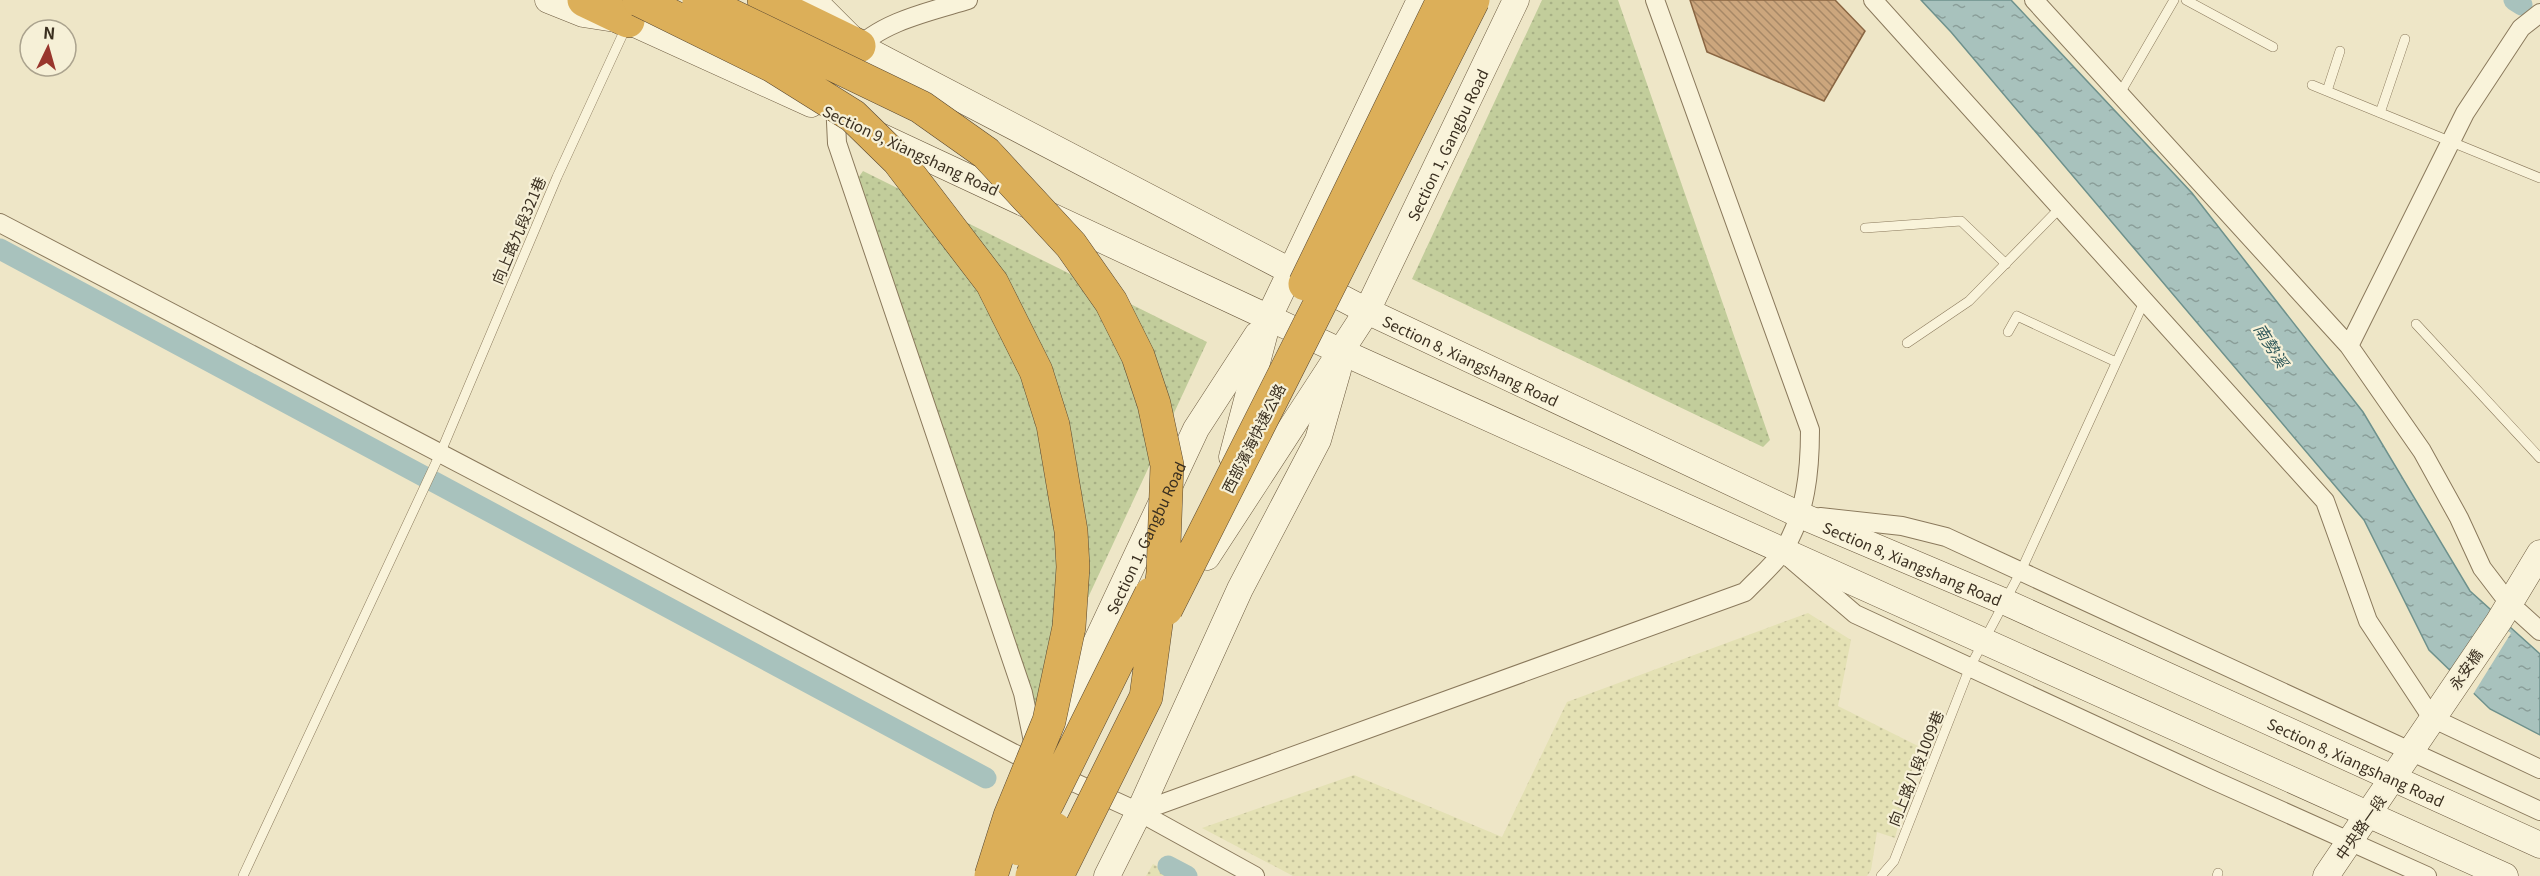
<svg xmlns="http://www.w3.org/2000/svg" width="2540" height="876" font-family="Georgia,'Noto Sans TC',serif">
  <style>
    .farmland { fill: url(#farmland-dots) }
    .grass { fill: url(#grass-dots) }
    .water { fill: url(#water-ripples); stroke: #6e918c; stroke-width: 1.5 }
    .pier { fill: #eee6c7 }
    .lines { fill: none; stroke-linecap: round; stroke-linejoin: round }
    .canal { stroke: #a8c2bd; stroke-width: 21 }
    .building { fill: url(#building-back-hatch); stroke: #896542; stroke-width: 1.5 }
    .lane-casing { stroke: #8a795c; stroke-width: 10 }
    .street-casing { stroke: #8a795c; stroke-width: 20 }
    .secondary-casing { stroke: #6c5a3f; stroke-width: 27 }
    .highway-casing { stroke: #584730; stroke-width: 34 }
    .lane { stroke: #f9f3da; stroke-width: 9 }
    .street { stroke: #f9f3da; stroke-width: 18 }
    .secondary { stroke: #f9f3da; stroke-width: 26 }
    .highway { stroke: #dcaf59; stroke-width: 33 }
    .highway-bridge-casing { stroke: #584730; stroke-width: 34; stroke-linecap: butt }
    .highway-bridge { stroke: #dcaf59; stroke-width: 33 }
    .labels { text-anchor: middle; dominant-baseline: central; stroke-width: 4.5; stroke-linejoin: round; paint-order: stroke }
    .street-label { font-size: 15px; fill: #3a2f20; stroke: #f6f0d7 }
    .water-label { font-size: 16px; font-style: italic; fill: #2f585a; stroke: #f6f0d7 }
  </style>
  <defs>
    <pattern id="farmland-dots" width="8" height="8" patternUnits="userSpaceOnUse" patternTransform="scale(1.5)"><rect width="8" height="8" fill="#e4e1b4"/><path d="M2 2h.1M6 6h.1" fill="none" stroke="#c4c19a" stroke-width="1.8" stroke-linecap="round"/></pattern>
    <pattern id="grass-dots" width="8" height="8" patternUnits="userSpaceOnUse" patternTransform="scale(1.5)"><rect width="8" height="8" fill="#c2cd9b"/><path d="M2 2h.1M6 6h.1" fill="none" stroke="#a7b085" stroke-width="1.8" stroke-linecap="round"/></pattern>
    <pattern id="water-ripples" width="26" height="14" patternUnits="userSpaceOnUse" patternTransform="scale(1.5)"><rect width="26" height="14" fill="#a8c2bd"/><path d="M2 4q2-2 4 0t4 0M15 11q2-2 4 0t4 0" fill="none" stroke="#8a9e99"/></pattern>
    <pattern id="building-back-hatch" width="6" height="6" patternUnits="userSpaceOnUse" patternTransform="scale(1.5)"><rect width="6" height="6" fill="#cca67d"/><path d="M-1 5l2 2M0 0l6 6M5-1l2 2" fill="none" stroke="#a78866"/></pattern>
  </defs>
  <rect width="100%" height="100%" fill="#eee6c7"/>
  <path class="farmland" d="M1808,613L1851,640L1838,706L1918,746L1895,838L1877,832L1871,870L1867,876H1293L1202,828L1354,775L1502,837L1567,702Z
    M1153,864L1176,876H1146Z"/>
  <path class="grass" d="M1542,0H1618L1770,440L1763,447L1412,279Z
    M863,171L1207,342L1039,703H1029L856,181Z"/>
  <path class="water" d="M1921,0H2011L2192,193L2363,412L2470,591L2540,654V735L2490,709L2429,650L2364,520L1951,32Z"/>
  <path class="pier" d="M2492,621L2511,633L2472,696L2453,678Z"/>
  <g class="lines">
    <path class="canal" d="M2514,0L2522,5
      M0,249L986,778
      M1168,866L1187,876"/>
  </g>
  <path class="building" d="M1690,0H1835L1865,31L1824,101L1707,52Z"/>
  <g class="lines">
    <defs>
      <path id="lane" d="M2186,0L2273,47
        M2312,85L2540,178
        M2327,91L2340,51
        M2119,95L2174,0
        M2380,113L2405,39
        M1865,228L1961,221L2006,264
        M2416,324L2540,458
        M2008,332L2017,316L2116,362
        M1907,343L1969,301L2060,208
        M243,876L440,454L557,177L627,25
        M1881,876L1894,861L1970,667L2020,573L2144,302
        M2217,876L2218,873"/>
      <path id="street" d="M1873,0L2325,501L2368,621L2432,718L2540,769
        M2034,0L2349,346L2422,451L2459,518L2482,568L2508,602L2540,631
        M854,52C879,22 932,11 968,0
        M835,101L837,143L1023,693L1034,746
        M0,223L1038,766L1139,812L1255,876
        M2349,346L2465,113L2521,28L2540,13
        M1820,517L1902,526L1946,537L2540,811
        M1792,560L1855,614L2213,780L2427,876
        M1139,812L1745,592C1757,579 1773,566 1783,551C1806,514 1810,471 1810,430L1655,0"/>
      <g id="secondary">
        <path d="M548,0L583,14L628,21L811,104"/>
        <path id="s1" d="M813,0L859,46L1367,311L1800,515L2003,601L2540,845"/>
        <path d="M880,136L1342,352L2505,876"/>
        <path d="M1232,457L1269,317L1420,0"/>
        <path id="s2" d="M1207,557L1367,311L1516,0"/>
        <path id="s3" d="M1057,726L1196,429L1257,335"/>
        <path d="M1107,876L1139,812L1240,589L1318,440L1338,370"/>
        <path d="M2326,876L2499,621L2540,553"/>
      </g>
      <path id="highway" d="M584,0L628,21
        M764,0L859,46"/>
    </defs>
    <use href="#lane" class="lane-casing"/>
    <use href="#street" class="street-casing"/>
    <use href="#secondary" class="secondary-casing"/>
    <use href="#highway" class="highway-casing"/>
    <use href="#lane" class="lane"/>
    <use href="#street" class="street"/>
    <use href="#secondary" class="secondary"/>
    <use href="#highway" class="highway"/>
    <defs>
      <path id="highway-bridge" d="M639,0L773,66L853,116L898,160L992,283L1036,371L1053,425L1071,531L1073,567L1069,627L1049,721L1010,816L991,876
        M699,0L921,107L986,153L1071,245L1111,302L1138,356L1154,404L1167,465L1163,573L1146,697L1057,876
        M1305,284L1443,0
        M1166,609L1473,0
        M1020,849L1048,802L1151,594
        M1032,876L1055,829"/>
    </defs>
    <use href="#highway-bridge" class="highway-bridge-casing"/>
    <use href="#highway-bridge" class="highway-bridge"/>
  </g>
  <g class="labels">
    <g class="street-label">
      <text stroke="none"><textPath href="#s2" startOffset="478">Section 1, Gangbu Road</textPath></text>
      <text transform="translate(911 150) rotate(25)">Section 9, Xiangshang Road</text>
      <text transform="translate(518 230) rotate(-67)">向上路九段321巷</text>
      <text stroke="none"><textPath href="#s1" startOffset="753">Section 8, Xiangshang Road</textPath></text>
      <text transform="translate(1253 438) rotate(-63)">西部濱海快速公路</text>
      <text stroke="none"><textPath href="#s3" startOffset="208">Section 1, Gangbu Road</textPath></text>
      <text stroke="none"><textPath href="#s1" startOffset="1239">Section 8, Xiangshang Road</textPath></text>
      <text transform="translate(2465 669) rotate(-55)">永安橋</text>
      <text stroke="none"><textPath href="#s1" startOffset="1725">Section 8, Xiangshang Road</textPath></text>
      <text transform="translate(1915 768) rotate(-68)">向上路八段1009巷</text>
      <text transform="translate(2360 827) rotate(-55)">中央路一段</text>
    </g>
    <g class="water-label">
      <text transform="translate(2272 345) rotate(58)">南勢溪</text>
    </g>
  </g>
  <g transform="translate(48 48) rotate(5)"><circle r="28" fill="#f6f0d7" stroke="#aba38e" stroke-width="1.5"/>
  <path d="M0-4.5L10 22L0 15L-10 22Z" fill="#99362d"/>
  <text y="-9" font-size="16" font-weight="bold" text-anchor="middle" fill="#3a2f20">N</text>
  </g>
</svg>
